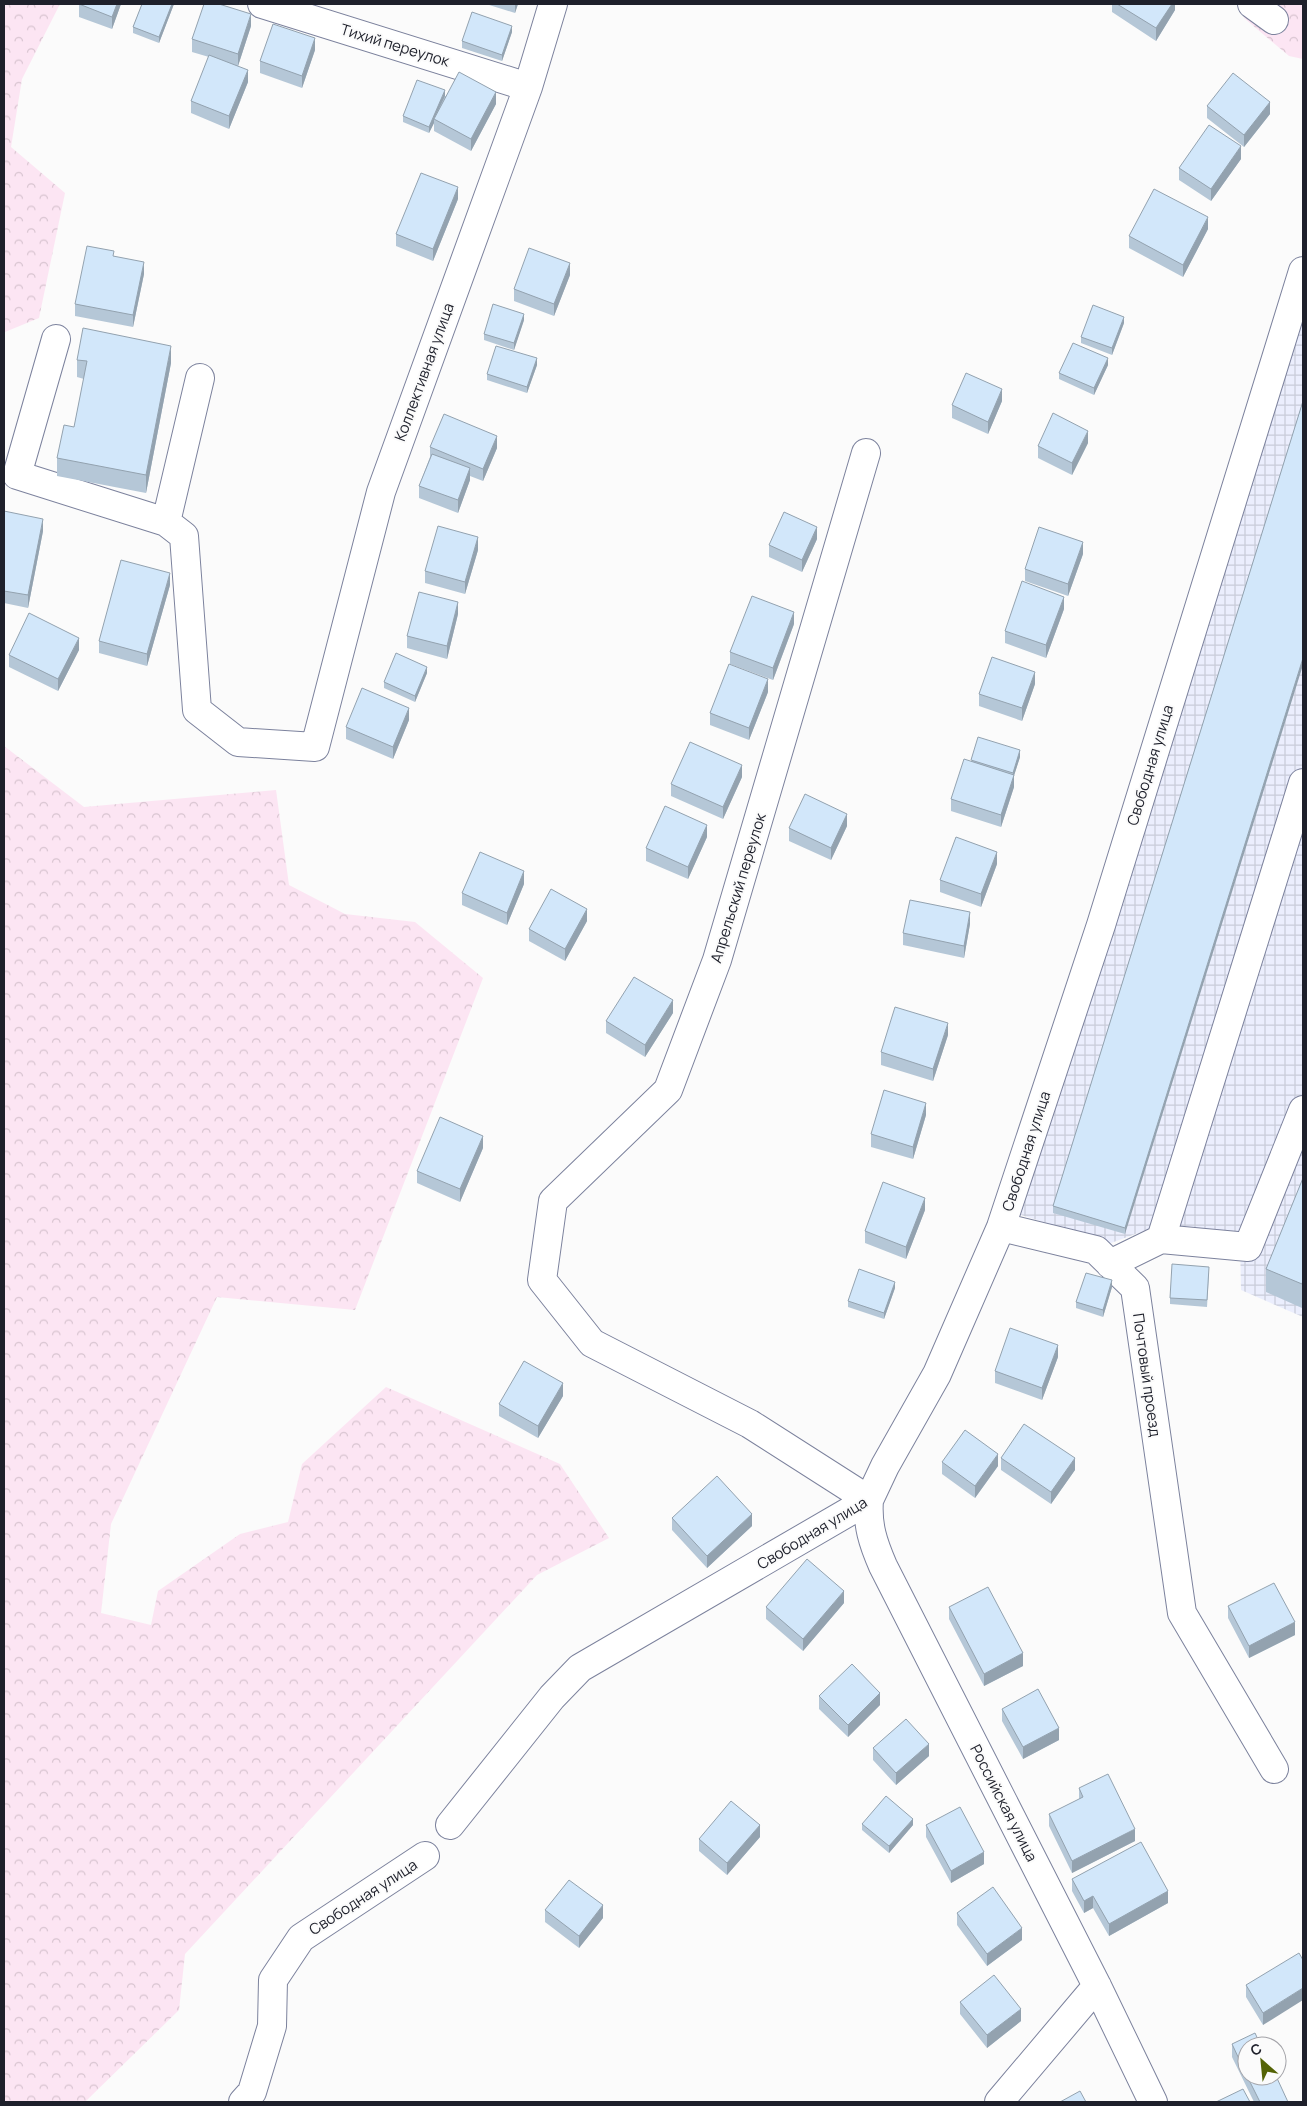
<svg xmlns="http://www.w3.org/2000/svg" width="1307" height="2106" font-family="Manrope,sans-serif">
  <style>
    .industrial { fill: url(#industrial-grid) }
    .forest { fill: url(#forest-crowns) }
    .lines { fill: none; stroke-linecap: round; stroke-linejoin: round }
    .minor-casing { stroke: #7c829d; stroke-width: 30 }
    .minor { stroke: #fff; stroke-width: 28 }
    .wall { fill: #b5c7d7 }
    .shaded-wall { fill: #93a2af }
    .building { fill: #d2e7fa; stroke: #93a2af }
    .labels { text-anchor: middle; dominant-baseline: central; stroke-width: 4; stroke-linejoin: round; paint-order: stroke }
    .street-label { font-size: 15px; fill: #1e202b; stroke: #fbfbfb }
  </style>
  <defs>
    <pattern id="industrial-grid" width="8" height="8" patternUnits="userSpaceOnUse" patternTransform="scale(1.25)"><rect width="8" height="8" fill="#ebeefd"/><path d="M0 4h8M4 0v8" fill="none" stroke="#c9ccd9"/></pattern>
    <pattern id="forest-crowns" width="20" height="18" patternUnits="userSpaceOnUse" patternTransform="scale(1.25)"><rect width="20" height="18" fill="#fce5f3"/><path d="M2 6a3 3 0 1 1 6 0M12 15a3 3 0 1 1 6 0" fill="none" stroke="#d8c4d0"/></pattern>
  </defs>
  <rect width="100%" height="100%" fill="#fbfbfb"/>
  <path class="industrial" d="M1303,312V1317L1241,1290L1240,1239L1149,1229L1111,1243L1021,1215Z"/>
  <path class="forest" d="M4,4H60L22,79L11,147L65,193L39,318L5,332Z
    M1251,4H1303V59L1289,56L1244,18Z
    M4,746L84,807L276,790L289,885L345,914L415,922L483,978L355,1310L217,1297L111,1524L101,1613L151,1625L158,1591L240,1534L288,1522L302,1464L386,1387L560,1464L609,1538L537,1575L185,1954L179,2010L85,2102H4Z"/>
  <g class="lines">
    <defs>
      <path id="minor" d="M262,4L528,87
        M1252,4L1274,20
        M56,339L17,475L166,522L184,536L197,710L238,742L315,747L381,492L528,87L553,4
        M866,453L717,960L668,1090L553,1201L542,1280L592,1343L750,1424L869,1500
        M166,522L200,378
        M1001,1227L1096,1250L1135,1288L1182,1613L1274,1769
        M1161,1239L1303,783
        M1110,1264L1161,1239L1248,1247L1303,1110
        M869,1500C867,1525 873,1543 883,1566L1097,1986L1153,2102
        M450,1825L552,1697L580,1668L869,1500L885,1466L937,1374L1001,1227L1101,925L1303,271
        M243,2102L252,2092L272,2026L273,1980L301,1938L425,1856
        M999,2102L1097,1986"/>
    </defs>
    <use href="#minor" class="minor-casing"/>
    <use href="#minor" class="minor"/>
  </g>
  <path class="wall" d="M79,4H121L112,29L79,17Z
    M142,4H174L159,43L133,33V27Z
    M486,4H518L515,13Z
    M1112,4H1175V10L1156,41L1112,12Z
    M251,26L238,66L248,82L229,129L191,113V101L209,57L192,52V39Z
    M512,32L502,61L462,48V41Z
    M315,50L302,88L260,73V61Z
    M445,96L496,104L471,151L434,131V123L429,133L403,122V116Z
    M1207,106L1270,114L1244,147L1207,118Z
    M1241,159L1211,201L1179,180V168Z
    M458,199L433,261L396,246V234Z
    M1208,229L1183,277L1129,248V236Z
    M114,256L144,274L133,327L75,316V304Z
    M570,275L554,316L514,301V289Z
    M524,320L514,350L484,340V334Z
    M1124,323L1112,355L1081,343V337Z
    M77,360L171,363L146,493L57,476V458L74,427L84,379L77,377Z
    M537,365L527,393L487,380V374Z
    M1108,365L1094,395L1059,379V373Z
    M1002,401L988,434L952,418V405Z
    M1303,401L1125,1234L1053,1213V1206Z
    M1088,443L1072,475L1038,458V446Z
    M430,447L497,448L483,481L470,476V480L458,513L419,498V486L430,457Z
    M4,511L43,531L28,608L4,603Z
    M817,539L802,572L769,557V545Z
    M478,550L465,594L425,583V571Z
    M1083,554L1068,596L1025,581V569Z
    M170,585L147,666L99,653V641Z
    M1064,609L1046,658L1005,643V631Z
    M458,614L447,659L407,648V636Z
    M794,624L773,680L730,664V652Z
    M79,650L58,691L9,667V655Z
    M427,673L415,702L384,688V682Z
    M1035,684L1022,721L979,706V694Z
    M768,692L749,740L710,725V713Z
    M409,720L393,759L346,739V727Z
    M1020,757L1014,775V787L1001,827L951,811V799L971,761Z
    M742,777L723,819L671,796V784Z
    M847,826L831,860L789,841V828Z
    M707,837L688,879L646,861V848Z
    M997,864L981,907L940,892V880Z
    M524,884L507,925L462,905V893Z
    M587,921L565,961L529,941V929Z
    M970,924L964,958L903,945V933Z
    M673,1013L645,1057L606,1033V1021Z
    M948,1035L933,1081L881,1065V1052Z
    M926,1115L913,1159L871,1147V1134Z
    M483,1148L460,1202L417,1183V1171Z
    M1303,1178L1302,1308L1266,1292V1269Z
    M925,1210L906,1259L865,1243V1231Z
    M1209,1273L1207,1307L1170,1304V1298Z
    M1112,1287L1103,1317L1076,1308V1302Z
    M895,1288L884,1319L848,1307V1301Z
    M1058,1357L1042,1400L995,1383V1371Z
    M563,1396L538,1438L499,1416V1404Z
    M1001,1458L1075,1470L1051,1504L1001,1470Z
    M942,1462L998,1466L975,1498L942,1474Z
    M672,1518L752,1526L707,1568L672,1530Z
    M844,1603L803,1651L766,1619V1607Z
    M1228,1606L1295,1635L1249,1658L1228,1618Z
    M949,1607L1023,1666L984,1686L949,1619Z
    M819,1696L880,1705L848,1737L819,1709Z
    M1002,1709L1059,1740L1023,1759L1002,1721Z
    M873,1748L929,1756L896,1785L873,1760Z
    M1079,1788L1135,1841L1072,1873L1049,1826V1814L1079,1800Z
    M862,1824L913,1825L889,1853L862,1830Z
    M926,1825L984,1864L951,1883L926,1837Z
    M760,1837L727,1875L699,1851V1839Z
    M1072,1879L1168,1903L1109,1936L1093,1908L1084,1913L1072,1891Z
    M545,1910L603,1918L579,1948L545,1922Z
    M957,1913L1022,1940L987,1966L957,1925Z
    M1303,1960L1263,2025L1246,1997V1985Z
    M960,2002L1021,2021L987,2048L960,2014Z
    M1232,2044L1288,2102H1254L1232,2057Z"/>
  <path class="shaded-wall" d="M117,4H121L112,29V17Z
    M172,4H174L159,43V37Z
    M515,4H518L515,13Z
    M1172,4H1175V10L1156,41V28Z
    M251,14V26L238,66V54Z
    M512,26V32L502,61V55Z
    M315,38V50L302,88V76Z
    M248,70V82L229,129V116Z
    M445,90V96L434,119V123L429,133V127Z
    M496,92V104L471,151V139Z
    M1270,102V114L1244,147V135Z
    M1241,146V159L1211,201V189Z
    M458,187V199L433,261V249Z
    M1208,217V229L1183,277V265Z
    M144,262V274L133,327V315Z
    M570,263V275L554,316V304Z
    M524,314V320L514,350V343Z
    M1124,317V323L1112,355V348Z
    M171,346V363L146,493V475Z
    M537,358V365L527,393V387Z
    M1108,358V365L1094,395V388Z
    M1002,389V401L988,434V422Z
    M1088,431V443L1072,475V463Z
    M497,436V448L483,481V469Z
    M470,468V480L458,513V500Z
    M43,519V531L28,608V595Z
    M817,527V539L802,572V560Z
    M478,537V550L465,594V582Z
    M1083,542V554L1068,596V584Z
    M170,573V585L147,666V654Z
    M1064,597V609L1046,658V645Z
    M458,602V614L447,659V646Z
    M794,612V624L773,680V668Z
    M79,638V650L58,691V679Z
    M1303,658V665L1125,1234V1228Z
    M427,667V673L415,702V696Z
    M1035,672V684L1022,721V708Z
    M768,679V692L749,740V728Z
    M409,708V720L393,759V747Z
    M1020,750V757L1013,779V773Z
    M742,765V777L723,819V807Z
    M1014,775V787L1001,827V815Z
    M847,814V826L831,860V848Z
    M707,825V837L688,879V867Z
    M997,852V864L981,907V894Z
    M524,871V884L507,925V913Z
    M587,909V921L565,961V949Z
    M970,912V924L964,958V946Z
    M673,1000V1013L645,1057V1045Z
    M948,1023V1035L933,1081V1069Z
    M926,1103V1115L913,1159V1147Z
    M483,1136V1148L460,1202V1189Z
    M925,1198V1210L906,1259V1247Z
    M1112,1280V1287L1103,1317V1310Z
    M1303,1280V1303L1302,1308V1284Z
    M895,1282V1288L884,1319V1313Z
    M1058,1345V1357L1042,1400V1388Z
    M563,1383V1396L538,1438V1426Z
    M998,1454V1466L975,1498V1486Z
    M1075,1458V1470L1051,1504V1492Z
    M752,1514V1526L707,1568V1556Z
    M844,1591V1603L803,1651V1639Z
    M1295,1622V1635L1249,1658V1646Z
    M1023,1653V1666L984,1686V1674Z
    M880,1693V1705L848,1737V1725Z
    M1059,1728V1740L1023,1759V1747Z
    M929,1744V1756L896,1785V1773Z
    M913,1819V1825L889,1853V1846Z
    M760,1825V1837L727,1875V1863Z
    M1135,1829V1841L1072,1873V1861Z
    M984,1852V1864L951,1883V1871Z
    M1168,1891V1903L1109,1936V1924Z
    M1093,1896V1908L1084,1913V1901Z
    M603,1905V1918L579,1948V1936Z
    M1022,1928V1940L987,1966V1954Z
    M1303,1988V2000L1263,2025V2013Z
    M1021,2009V2021L987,2048V2035Z"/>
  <path class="building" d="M79,4H117L112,17Z
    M142,4H172L159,37L133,27Z
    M204,4H219L251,14L238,54L192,39Z
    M1117,4H1172L1156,28Z
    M472,12L512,26L502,55L462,41Z
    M273,24L315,38L302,76L260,61Z
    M209,55L248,70L229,116L191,101Z
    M459,72L496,92L471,139L434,119Z
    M1233,73L1270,102L1244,135L1207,106Z
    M417,80L445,90L429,127L403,116Z
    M1209,125L1241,146L1211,189L1179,168Z
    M421,173L458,187L433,249L396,234Z
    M1154,189L1208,217L1183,265L1129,236Z
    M87,246L114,251L113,256L144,262L133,315L75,304Z
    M529,248L570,263L554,304L514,289Z
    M493,304L524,314L514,343L484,334Z
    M1093,305L1124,317L1112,348L1081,337Z
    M83,328L171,346L146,475L57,458L64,425L74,427L87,361L77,360Z
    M1073,343L1108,358L1094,388L1059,373Z
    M496,346L537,358L527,387L487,374Z
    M966,373L1002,389L988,422L952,405Z
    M1303,401V658L1125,1228L1053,1206Z
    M1053,413L1088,431L1072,463L1038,446Z
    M444,414L497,436L483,469L430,447Z
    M432,454L470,468L458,500L419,486Z
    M4,511L43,519L28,595L4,591Z
    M784,512L817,527L802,560L769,545Z
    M438,526L478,537L465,582L425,571Z
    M1039,527L1083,542L1068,584L1025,569Z
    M121,560L170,573L147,654L99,641Z
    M1022,581L1064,597L1046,645L1005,631Z
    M419,592L458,602L447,646L407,636Z
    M752,596L794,612L773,668L730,652Z
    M29,613L79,638L58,679L9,655Z
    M396,653L427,667L415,696L384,682Z
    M992,657L1035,672L1022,708L979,694Z
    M729,664L768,679L749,728L710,713Z
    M362,688L409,708L393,747L346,727Z
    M978,737L1020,750L1013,773L971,760Z
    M690,742L742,765L723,807L671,784Z
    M964,759L1014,775L1001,815L951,799Z
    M805,794L847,814L831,848L789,828Z
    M665,806L707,825L688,867L646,848Z
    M956,837L997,852L981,894L940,880Z
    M480,852L524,871L507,913L462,893Z
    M551,889L587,909L565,949L529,929Z
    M910,900L970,912L964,946L903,933Z
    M634,977L673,1000L645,1045L606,1021Z
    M895,1007L948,1023L933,1069L881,1052Z
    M884,1090L926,1103L913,1147L871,1134Z
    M440,1117L483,1136L460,1189L417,1171Z
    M1303,1178V1280L1302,1284L1266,1269Z
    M883,1182L925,1198L906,1247L865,1231Z
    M1172,1264L1209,1267L1207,1300L1170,1298Z
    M859,1269L895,1282L884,1313L848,1301Z
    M1086,1273L1112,1280L1103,1310L1076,1302Z
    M1010,1328L1058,1345L1042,1388L995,1371Z
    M524,1361L563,1383L538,1426L499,1404Z
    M1024,1424L1075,1458L1051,1492L1001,1458Z
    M965,1430L998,1454L975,1486L942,1462Z
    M717,1476L752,1514L707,1556L672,1518Z
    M807,1559L844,1591L803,1639L766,1607Z
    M1274,1583L1295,1622L1249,1646L1228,1606Z
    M988,1587L1023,1653L984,1674L949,1607Z
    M852,1664L880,1693L848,1725L819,1696Z
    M1038,1689L1059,1728L1023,1747L1002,1709Z
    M906,1719L929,1744L896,1773L873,1748Z
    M1108,1774L1135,1829L1072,1861L1049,1814L1083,1797L1079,1788Z
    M886,1796L913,1819L889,1846L862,1824Z
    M731,1801L760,1825L727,1863L699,1839Z
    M960,1807L984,1852L951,1871L926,1825Z
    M1141,1842L1168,1891L1109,1924L1093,1896L1084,1901L1072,1879Z
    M569,1880L603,1905L579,1936L545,1910Z
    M993,1887L1022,1928L987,1954L957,1913Z
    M1299,1953L1303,1960V1988L1263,2013L1246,1985Z
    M994,1975L1021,2009L987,2035L960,2002Z
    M1255,2033L1261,2046H1247V2076L1232,2044Z
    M1247,2076H1276L1288,2102H1260Z
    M1243,2089L1250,2102H1216Z
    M1080,2091L1086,2102H1060Z"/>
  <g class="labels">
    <g class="street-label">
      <text transform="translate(395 45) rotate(17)">Тихий переулок</text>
      <text transform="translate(424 372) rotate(-70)">Коллективная улица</text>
      <text transform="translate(1150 765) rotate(-73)">Свободная улица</text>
      <text transform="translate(738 888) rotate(-73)">Апрельский переулок</text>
      <text transform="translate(1026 1151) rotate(-72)">Свободная улица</text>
      <text transform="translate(1147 1375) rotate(82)">Почтовый проезд</text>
      <text transform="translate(812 1533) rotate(-31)">Свободная улица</text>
      <text transform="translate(1004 1803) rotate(63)">Российская улица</text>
      <text transform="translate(363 1897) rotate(-33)">Свободная улица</text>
    </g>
  </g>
  <rect width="1307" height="2106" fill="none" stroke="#1e202b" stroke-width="10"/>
  <g transform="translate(1262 2061) rotate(333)"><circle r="24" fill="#fbfbfb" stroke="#a3a3a8"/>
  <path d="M0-4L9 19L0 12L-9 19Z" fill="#546306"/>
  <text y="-8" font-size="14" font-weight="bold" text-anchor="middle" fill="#1e202b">С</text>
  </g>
</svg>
